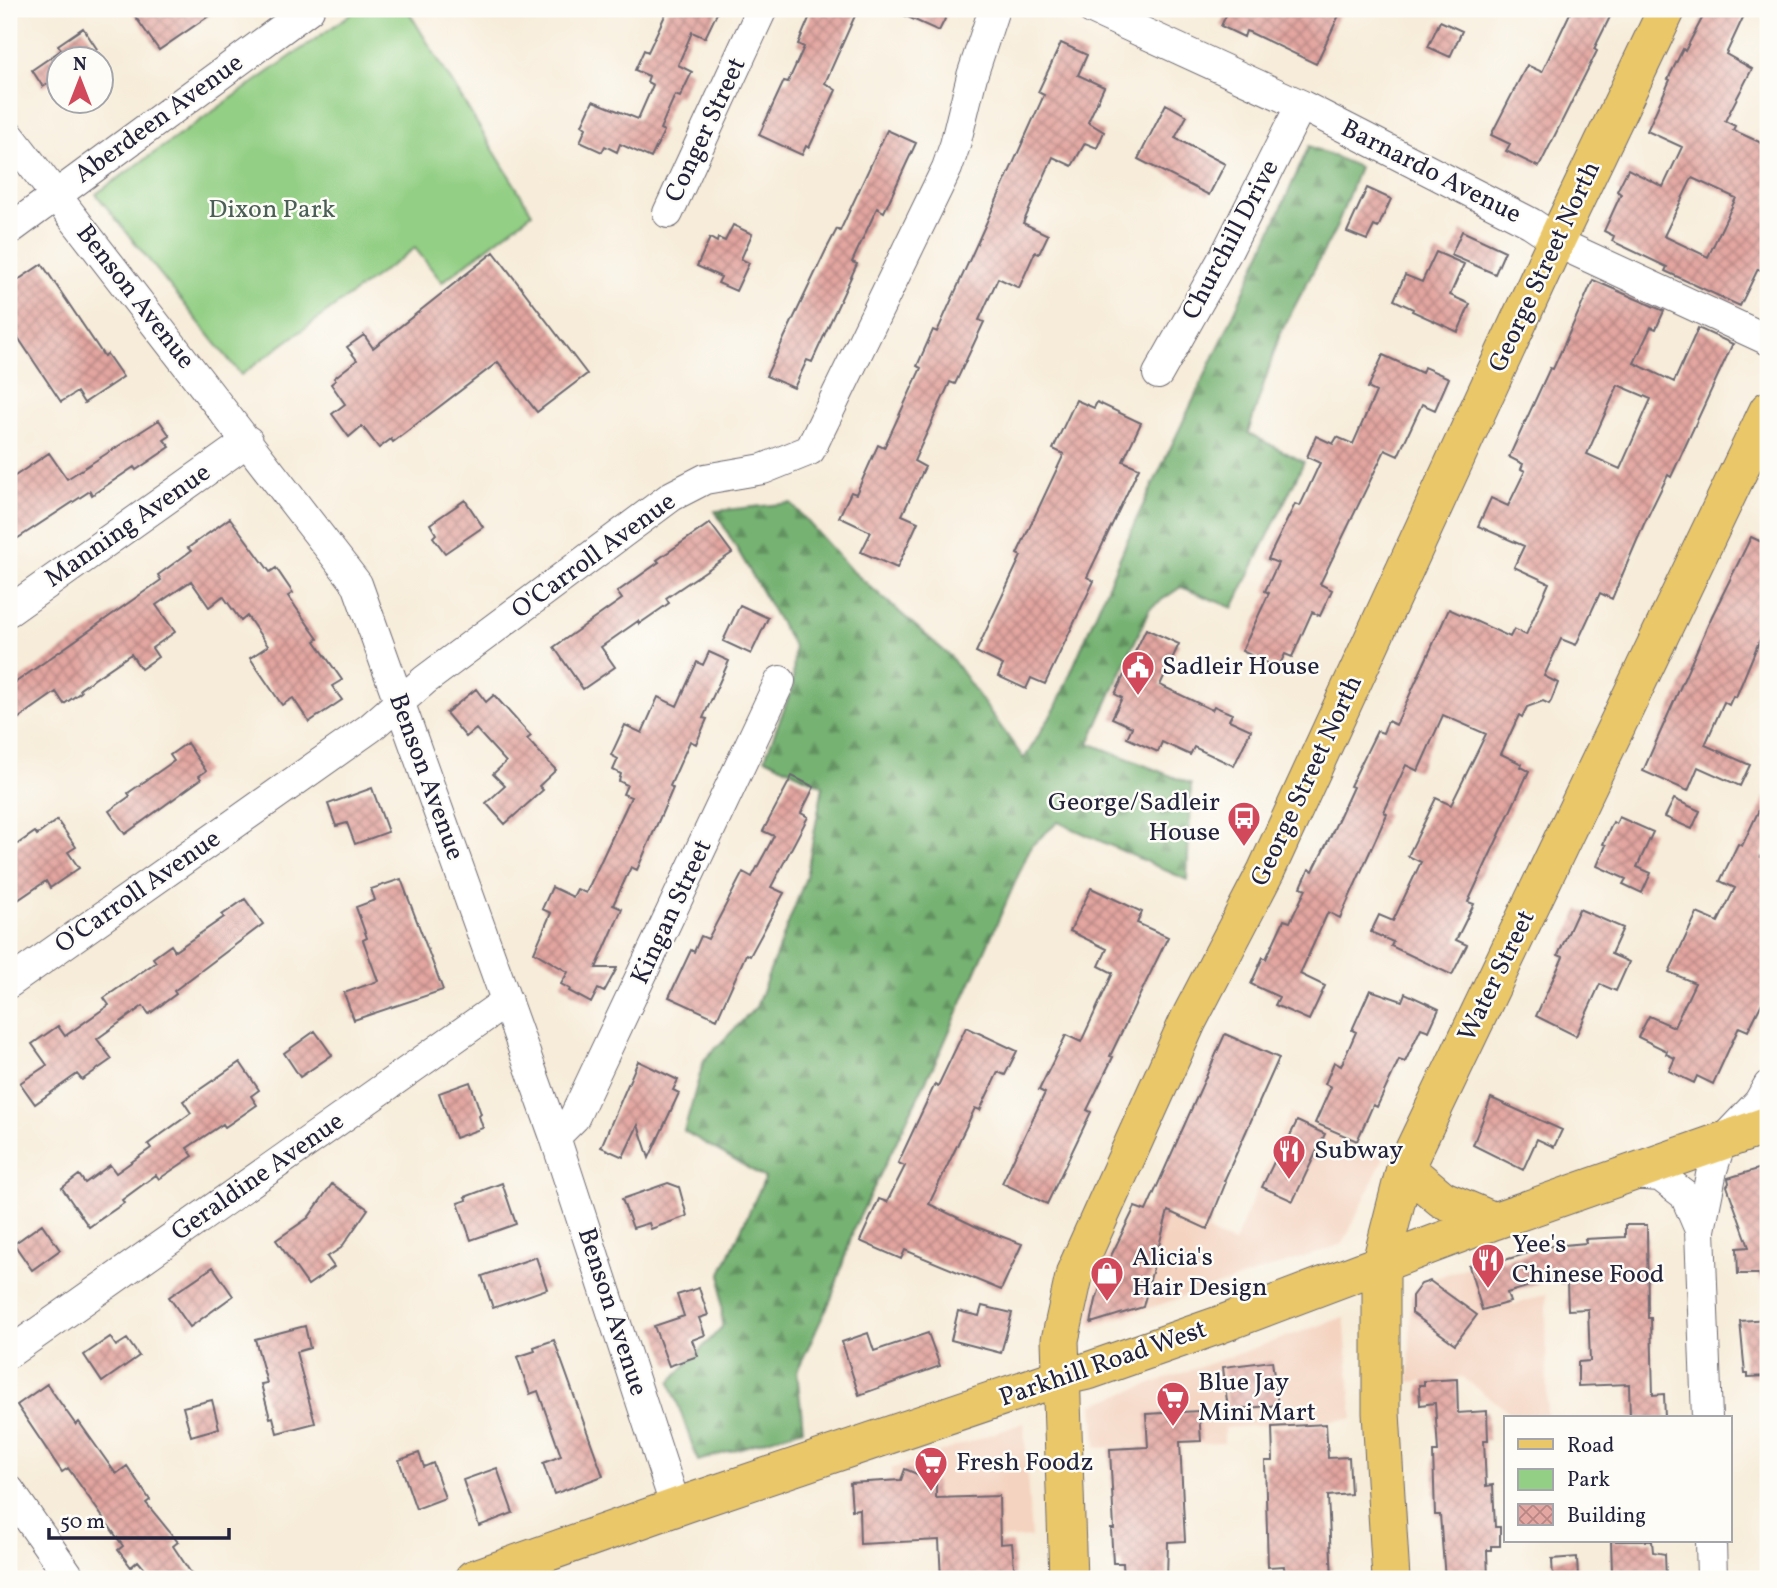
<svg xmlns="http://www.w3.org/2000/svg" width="1777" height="1588" font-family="Vollkorn,serif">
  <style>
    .built { fill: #f4d3c0 }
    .forest { fill: url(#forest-firs); stroke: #4c6a56; stroke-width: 2 }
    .park { fill: #93cf84; stroke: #5a7860; stroke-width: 2 }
    .building { fill: url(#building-cross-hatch); fill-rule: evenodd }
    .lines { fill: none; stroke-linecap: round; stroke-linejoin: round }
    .minor-casing { stroke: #6d6972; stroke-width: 32 }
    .major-casing { stroke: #6d6972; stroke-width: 39 }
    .minor { stroke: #fff; stroke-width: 30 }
    .major { stroke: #eac769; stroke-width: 37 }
    .labels { text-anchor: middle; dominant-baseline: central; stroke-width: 5; stroke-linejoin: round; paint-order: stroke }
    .street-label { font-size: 26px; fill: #22223b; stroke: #fdfcf7 }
    .park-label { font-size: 26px; fill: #4a5f55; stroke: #fdfcf7 }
    .poi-label { font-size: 26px; fill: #22223b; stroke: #fdfcf7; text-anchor: start }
  </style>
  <defs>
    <pattern id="forest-firs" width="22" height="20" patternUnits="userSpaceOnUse" patternTransform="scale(1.75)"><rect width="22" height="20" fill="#76b272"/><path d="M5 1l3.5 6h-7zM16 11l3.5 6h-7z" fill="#60905f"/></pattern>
    <pattern id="building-cross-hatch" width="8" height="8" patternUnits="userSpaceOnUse" patternTransform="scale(1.75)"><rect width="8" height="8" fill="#e3a6a0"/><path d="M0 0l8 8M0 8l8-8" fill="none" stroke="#b88784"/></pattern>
  </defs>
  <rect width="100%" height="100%" fill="#fdfcf7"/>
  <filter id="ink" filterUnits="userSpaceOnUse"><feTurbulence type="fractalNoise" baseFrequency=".0143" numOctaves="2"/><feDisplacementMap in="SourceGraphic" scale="14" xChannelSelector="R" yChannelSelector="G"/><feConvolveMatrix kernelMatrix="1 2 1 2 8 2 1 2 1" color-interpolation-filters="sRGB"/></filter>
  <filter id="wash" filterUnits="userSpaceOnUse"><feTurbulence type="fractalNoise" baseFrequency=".00686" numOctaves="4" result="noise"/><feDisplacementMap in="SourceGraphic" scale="28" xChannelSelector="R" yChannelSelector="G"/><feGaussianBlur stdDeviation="1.57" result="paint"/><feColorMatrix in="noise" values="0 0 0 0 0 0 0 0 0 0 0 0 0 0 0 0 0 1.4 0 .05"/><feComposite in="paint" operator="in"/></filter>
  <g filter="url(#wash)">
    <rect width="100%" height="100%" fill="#f7ecd9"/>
    <path class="built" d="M1290,1113L1384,1157L1343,1244L1093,1327L1089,1323L1088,1307L1107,1256L1134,1200L1234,1243Z
      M1501,1256L1513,1305L1546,1294L1547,1418H1517L1462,1377L1409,1382L1411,1296L1420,1283Z
      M1344,1317L1353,1419L1224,1428V1443L1096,1448L1093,1404Z
      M1024,1423L1031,1537L894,1545L891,1469Z"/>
    <path class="forest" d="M1309,146L1359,167L1337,226L1280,334L1248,433L1304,462L1233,608L1181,587L1150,608L1089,743L1191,784L1187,880L1058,822L1031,846L942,1048L854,1228L832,1297L797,1371L803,1429L698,1461L670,1382L722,1327L721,1273L765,1178L684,1131L704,1060L756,1007L806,877L823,786L765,758L793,686L794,647L715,511L791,503L850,569L950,656L1024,759L1056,707L1136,520L1222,340Z"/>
    <path class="park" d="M358,9H407L532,213L442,282L415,248L241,375L96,194Z"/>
    <g id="blocks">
      <path class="building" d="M130,9H219L159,50Z
        M668,9H719L705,38L692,32L678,65L692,72L680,97L675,95L660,129L664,131L651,158L620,144L617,152L605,146L602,152L580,142L586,128L582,125L593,101L638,119L653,85L647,82L649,76L635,70L644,50L648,52Z
        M813,9H858L825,83L836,90L809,148L806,146L802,155L759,135L784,81L788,82L804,47L798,44Z
        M890,9H950L939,31Z
        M1229,9H1342L1316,64L1249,32L1246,31L1244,37L1221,26Z
        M1572,9H1614L1594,49L1597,51L1539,167L1506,151L1510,144L1491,135L1527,65L1542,72Z
        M1707,9H1747L1726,54L1752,69L1725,121L1735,126L1733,130L1768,146V273L1758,269L1740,306L1665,271L1667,267L1612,241L1614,236L1604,231L1621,194L1617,191L1628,169L1663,187L1682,147L1647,131L1670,80L1668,79L1683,49L1685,51ZM1692,178L1736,198L1708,257L1664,236Z
        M1440,21L1462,31L1450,57L1428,47Z
        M83,28L97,49L82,60H69L58,45Z
        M1061,43L1087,55L1078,75L1104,87L1088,122L1104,132L1097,148L1085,143L1072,166L1053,157L1023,223L1048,235L1039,254L1035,252L1019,288L998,278L979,320L984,322L955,384L950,382L914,461L925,467L902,515L918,522L897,568L861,552L871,532L839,517L851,492L856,494L878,445L884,448L921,368L917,366L933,330L937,332L1044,95L1038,92Z
        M60,51V77L43,87L32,70Z
        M1166,104L1187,116L1175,138L1225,164L1209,195L1138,159Z
        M887,130L916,143L884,212L877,208L852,262L857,264L812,362L807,360L794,388L766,376L826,250L837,229L840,231Z
        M1367,188L1391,199L1378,228L1374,226L1367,240L1347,232Z
        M733,225L752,234L741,259L749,263L736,291L718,283L721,277L697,266L710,238L717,242L718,238L725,241Z
        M1462,231L1505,251L1495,274L1451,255Z
        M494,252L587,374L537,412L498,362L393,442L391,439L379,448L362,426L349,437L332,414L345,404L331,384L336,380L334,378L357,360L347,347L364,335L373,348Z
        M1436,252L1464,264L1450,295L1470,304L1458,332L1412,311L1413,309L1394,300L1405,275L1422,282Z
        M42,264L104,356L107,354L123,377L84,403L77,392L61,402L9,324V286Z
        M1593,280L1664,311L1656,329L1651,327L1634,363L1674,382L1698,328L1733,344L1732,345L1671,477L1668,475L1644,524L1612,599L1600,593L1576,645L1561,639L1544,676L1558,683L1551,701L1549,704L1543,701L1527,707L1522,717L1519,715L1501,754L1522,764L1521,767L1529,771L1468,902L1474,904L1456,940L1467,945L1452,975L1391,946L1393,942L1371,932L1379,915L1393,921L1421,862L1408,856L1436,798L1451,805L1486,734L1443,715L1418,771L1406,765L1384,812L1387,814L1340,918L1328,912L1300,974L1325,986L1309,1020L1275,1005L1279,997L1251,984L1263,957L1266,959L1284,920L1290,922L1306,889L1301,887L1309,869L1313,871L1331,835L1353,787L1350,786L1377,731L1383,733L1388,721L1396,725L1449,609L1510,637L1514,629L1526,635L1549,583L1514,567L1524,546L1478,526L1491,498L1508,506L1525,471L1521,469L1523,464L1509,457L1550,368L1553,369ZM1618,385L1651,399L1620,469L1587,454Z
        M1383,355L1422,373L1424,367L1449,378L1435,410L1422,404L1398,456L1385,450L1320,584L1332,590L1320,616L1312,612L1292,657L1285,654L1278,668L1242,651L1269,593L1265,591L1278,563L1268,559L1295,504L1300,506L1320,463L1307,457L1316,436L1333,444L1337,437L1353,444L1376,392L1368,388Z
        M1076,400L1094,408L1097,402L1141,423L1123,461L1139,468L1087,577L1094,581L1045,684L1031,678L1026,689L998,676L1003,665L976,652L1021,556L1017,554L1064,454L1053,449Z
        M159,420L170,436L164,440L170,447L136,470L134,467L92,495L90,491L9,544V480L49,453L67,479Z
        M465,500L483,527L445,553L433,537L436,534L430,524Z
        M230,518L270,572L276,568L293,593L288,596L318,639L315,641L342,680L332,686L342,700L309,722L293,698L282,705L250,658L268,646L247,616L241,621L223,596L209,607L191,581L156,605L175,632L152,648L158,657L141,669L131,654L80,689L81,692L64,704L56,692L9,725V687L161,580L158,575L191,551L188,548Z
        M710,523L732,553L666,598L669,603L665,606L639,624L638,621L601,647L615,667L583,689L554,647L622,599L617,592L659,562L657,560Z
        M1751,537L1768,545V620L1736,697L1733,696L1729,705L1724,702L1705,745L1750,765L1740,786L1698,767L1688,791L1643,771L1712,616Z
        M740,605L768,618L751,654L723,641Z
        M1146,629L1179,644L1160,685L1212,710L1214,706L1232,714L1229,720L1251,730L1234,766L1194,747L1190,755L1162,742L1158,752L1127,738L1132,727L1112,718L1122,698L1115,694Z
        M709,652L729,661L703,718L707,719L696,744L690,741L670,786L673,788L637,870L631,867L613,905L622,909L596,968H617L604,992L598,989L591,1003L569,991L570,989L561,984L568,972L534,952L551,913L542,909L552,887L573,897L577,889L586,893L631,797L623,794L627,785L619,781L621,774L613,770L618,759L611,755L625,725L642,733L658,697L677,706L697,662L703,665Z
        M476,689L486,702L494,695L531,736L527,739L556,770L539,786L543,790L505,824L486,803L505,786L493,774L506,762L476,729L466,737L446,713Z
        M187,743L206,771L199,776L201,779L125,834L109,811L130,796L128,793L174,761L170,755Z
        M792,776L814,787L801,813L808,817L771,887L784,893L750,956L746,954L717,1019L669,997L691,950L694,952L701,936L708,939L743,872L752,877L774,836L763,831Z
        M372,788L388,832L355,844L347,823L336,826L328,804Z
        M1768,791V841L1761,857L1768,860V1004L1763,1001L1748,1031L1739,1027L1713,1084L1697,1076L1694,1083L1669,1071L1675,1058L1666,1054L1667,1051L1638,1037L1649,1016L1674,1027L1695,983L1669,972L1697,913L1718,922L1735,888L1720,881L1738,844L1742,846Z
        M1674,799L1700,811L1692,829L1665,817Z
        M1619,817L1653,832L1637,867L1651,873L1642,893L1623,884L1626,879L1597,866L1606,845L1603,844L1613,822L1616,824Z
        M57,820L76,847L68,852L79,868L50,888L46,881L9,906V850L35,832L37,835Z
        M401,879L443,990L354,1020L344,993L378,981L363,940L367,938L356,907L375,900L371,889Z
        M1091,888L1142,912L1137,923L1168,937L1110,1056L1113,1057L1087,1110L1091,1112L1047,1204L1002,1183L1045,1093L1039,1090L1066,1035L1081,1042L1113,973L1099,966L1107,949L1070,931Z
        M245,899L263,924L174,991L176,994L149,1014L143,1006L97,1039L112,1059L82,1080L77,1074L35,1104L20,1083L47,1065L32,1044L58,1026L65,1036L109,1005L104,998L156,962L153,958L171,945L175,951L224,917L222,915Z
        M1579,909L1623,928L1611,954L1629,962L1616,991L1600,984L1576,1036L1536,1016L1563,957L1558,955Z
        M1370,990L1402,1001L1405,993L1439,1009L1429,1031L1421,1028L1405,1062L1399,1060L1398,1062L1377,1107L1373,1105L1357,1141L1315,1123L1331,1087L1325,1084L1334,1062L1341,1066L1356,1032L1352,1030Z
        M966,1027L1017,1051L1005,1075L998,1072L980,1110L975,1108L929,1204L979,1228L1022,1244L1001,1290L905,1250L901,1259L860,1241L879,1199L887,1202L905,1166L898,1163L935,1084L938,1086Z
        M315,1031L332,1055L300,1077L284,1053Z
        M1225,1034L1279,1058L1224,1181L1226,1182L1207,1229L1168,1211L1143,1307L1091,1323L1096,1300L1109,1260L1135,1207L1146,1211Z
        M638,1061L678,1080L673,1090L679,1093L649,1158L638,1125L623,1157L601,1147Z
        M240,1062L259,1090L251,1096L257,1105L225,1127L223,1124L187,1148L193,1156L159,1179L156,1175L122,1200L124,1203L89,1227L62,1188L79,1175L85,1183L110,1165L116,1173L151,1148L148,1144L191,1113L183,1101Z
        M470,1082L481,1114L479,1116L483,1128L455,1138L439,1093Z
        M1491,1098L1562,1130L1554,1147L1537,1139L1523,1170L1473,1145Z
        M1297,1121L1325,1134L1293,1201L1262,1187L1285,1139L1288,1140Z
        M1768,1166V1293H1766L1759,1274H1738L1737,1248L1749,1247L1727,1186L1729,1183L1728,1178Z
        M502,1183L516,1224L471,1240L458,1203L467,1200L465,1197Z
        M668,1183L679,1187L687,1216L651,1229L649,1223L633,1228L622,1199Z
        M332,1184L368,1209L341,1248L327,1257L334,1267L308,1285L276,1240L308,1218Z
        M42,1224L60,1250L32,1270L14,1244Z
        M1625,1225H1647L1648,1318H1651L1653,1395L1664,1394L1665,1418H1630L1629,1384L1578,1386V1362L1590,1361L1588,1309L1568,1310L1567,1284H1560L1559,1277L1507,1293L1510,1302L1482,1310L1469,1266L1496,1258L1498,1262L1552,1246L1586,1243L1585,1239L1625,1237Z
        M536,1257L547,1289L493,1308L482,1276Z
        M213,1267L233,1296L190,1327L169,1297Z
        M1430,1281L1477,1315L1455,1344L1412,1313V1296L1421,1284Z
        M699,1288L708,1315L699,1318L705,1335L692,1340L698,1356L669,1366L654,1326L684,1316L677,1295Z
        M982,1306L1012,1313L1001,1353L951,1340L958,1311L979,1316Z
        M1768,1319V1376L1748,1377V1374H1745L1740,1321Z
        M305,1326L310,1348L296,1352L315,1423L277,1433L273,1417L270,1418L261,1384L267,1383L255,1339Z
        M868,1333L874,1351L928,1333L940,1366L859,1395L842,1342Z
        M110,1337L116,1346L127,1339L139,1356L102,1382L84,1355Z
        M554,1340L603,1476L554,1494L543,1463L561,1456L538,1391L530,1394L517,1357L535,1351L534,1347Z
        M1272,1361L1278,1405L1228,1410L1223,1367Z
        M1457,1379L1458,1413L1487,1411L1488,1440H1484L1486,1486L1493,1485L1495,1527H1500V1546H1491V1550H1487L1488,1579H1445L1440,1515H1435L1433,1452H1438L1435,1403L1420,1405L1419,1385H1424V1381Z
        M47,1384L76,1425L79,1422L116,1474L127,1466L150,1500L146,1503L178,1542L173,1546L195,1579H153L138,1561L131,1567L118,1550L123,1546L68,1468L62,1472L17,1405Z
        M212,1400L219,1428L191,1436L183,1407Z
        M1199,1411L1201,1441L1180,1442L1185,1541L1168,1542L1167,1579H1124L1123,1563H1113L1111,1529H1114L1110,1449L1148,1447L1146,1414Z
        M1326,1424L1328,1458L1349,1457L1351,1494L1328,1496L1332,1579H1285L1284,1566L1268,1567L1265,1461H1273L1272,1427Z
        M419,1453L424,1467L433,1463L445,1498L416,1509L399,1460Z
        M497,1468L513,1513L479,1526L463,1480Z
        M905,1469L936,1482V1498L999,1496L1000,1544L1012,1543L1015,1579H941L939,1540L860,1544L859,1509L852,1510L850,1483L901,1480Z
        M1611,1541H1652L1653,1552L1665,1554L1666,1579H1616V1572H1612Z
        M1577,1557L1578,1579H1553L1552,1559Z"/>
    </g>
  </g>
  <g filter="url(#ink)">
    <use href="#blocks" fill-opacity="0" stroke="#6d6972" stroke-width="2"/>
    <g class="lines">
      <defs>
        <path id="minor" d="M1092,9L1301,105L1531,223L1567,247L1768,340
          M9,135L357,584L555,1137L676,1508
          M668,213L762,9
          M9,230L309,9
          M1158,374L1228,250L1301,105
          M9,611L248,441
          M9,983L370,728L425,680L672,496L705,479L763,469L810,450L947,168L955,145L972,76L994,9
          M555,1137L574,1118L780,681
          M1630,1174L1660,1176L1685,1195L1700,1230
          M9,1353L507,1001
          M1707,1418L1700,1230L1712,1170L1721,1142L1759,1102L1768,1086
          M9,1490L71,1579
          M1711,1541L1712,1579"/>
        <path id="major" d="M1405,1168L1442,1199L1494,1221
          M473,1579L691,1502L1061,1377L1088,1371L1219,1325L1494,1221L1768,1125
          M1068,1579L1060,1340L1075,1272L1188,1021L1266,871L1548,258L1667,9
          M1391,1579L1381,1413V1262L1405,1168L1768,410"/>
      </defs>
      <use href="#minor" class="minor-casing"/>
      <use href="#major" class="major-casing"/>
      <use href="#minor" class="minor"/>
      <use href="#major" class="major"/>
    </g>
  </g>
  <defs>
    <symbol id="civic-pin" viewBox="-11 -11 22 30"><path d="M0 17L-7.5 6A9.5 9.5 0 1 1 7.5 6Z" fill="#d1495b" stroke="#fdfcf7"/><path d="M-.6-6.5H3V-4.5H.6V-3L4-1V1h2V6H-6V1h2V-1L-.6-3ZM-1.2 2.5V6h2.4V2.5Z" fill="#fff"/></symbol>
    <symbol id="bus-pin" viewBox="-11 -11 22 30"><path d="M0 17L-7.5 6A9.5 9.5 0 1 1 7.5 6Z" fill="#d1495b" stroke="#fdfcf7"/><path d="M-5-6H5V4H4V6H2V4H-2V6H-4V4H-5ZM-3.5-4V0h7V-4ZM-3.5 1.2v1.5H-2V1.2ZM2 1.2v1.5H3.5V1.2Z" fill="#fff"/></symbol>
    <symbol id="restaurant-pin" viewBox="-11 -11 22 30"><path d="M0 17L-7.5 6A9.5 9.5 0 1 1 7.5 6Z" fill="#d1495b" stroke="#fdfcf7"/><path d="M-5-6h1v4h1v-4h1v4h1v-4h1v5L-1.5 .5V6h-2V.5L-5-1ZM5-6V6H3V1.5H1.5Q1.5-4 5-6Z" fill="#fff"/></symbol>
    <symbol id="shop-pin" viewBox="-11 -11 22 30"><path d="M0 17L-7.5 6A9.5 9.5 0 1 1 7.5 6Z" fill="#d1495b" stroke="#fdfcf7"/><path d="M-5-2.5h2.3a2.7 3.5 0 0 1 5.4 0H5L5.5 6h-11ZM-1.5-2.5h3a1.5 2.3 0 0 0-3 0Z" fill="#fff"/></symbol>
    <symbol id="supermarket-pin" viewBox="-11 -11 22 30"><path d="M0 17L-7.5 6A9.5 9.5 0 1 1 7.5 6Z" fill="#d1495b" stroke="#fdfcf7"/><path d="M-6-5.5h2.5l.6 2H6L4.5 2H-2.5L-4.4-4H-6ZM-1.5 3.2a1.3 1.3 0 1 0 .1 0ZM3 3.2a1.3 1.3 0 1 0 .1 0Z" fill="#fff"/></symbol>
  </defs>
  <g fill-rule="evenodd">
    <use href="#civic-pin" x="1119" y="648" width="38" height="52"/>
    <use href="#bus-pin" x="1225" y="799" width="38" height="52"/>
    <use href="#restaurant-pin" x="1270" y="1132" width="38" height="52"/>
    <use href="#restaurant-pin" x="1469" y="1241" width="38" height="52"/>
    <use href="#shop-pin" x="1088" y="1254" width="38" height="52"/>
    <use href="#supermarket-pin" x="1154" y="1379" width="38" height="52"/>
    <use href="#supermarket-pin" x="912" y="1444" width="38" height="52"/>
  </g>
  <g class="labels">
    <g class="street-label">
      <text transform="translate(159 119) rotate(-36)">Aberdeen Avenue</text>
      <text transform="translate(706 130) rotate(-65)">Conger Street</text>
      <text transform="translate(1431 172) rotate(27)">Barnardo Avenue</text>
      <text transform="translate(1231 240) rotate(-62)">Churchill Drive</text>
      <text transform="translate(1545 267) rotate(-65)">George Street North</text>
      <text transform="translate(135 297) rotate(52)">Benson Avenue</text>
      <text transform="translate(128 526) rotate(-35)">Manning Avenue</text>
      <text transform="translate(594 556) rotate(-36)">O'Carroll Avenue</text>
      <text transform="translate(426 777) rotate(70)">Benson Avenue</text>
      <text transform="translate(1307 781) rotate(-65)">George Street North</text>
      <text transform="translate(138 892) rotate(-35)">O'Carroll Avenue</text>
      <text transform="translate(672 912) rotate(-65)">Kingan Street</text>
      <text transform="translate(1497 976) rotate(-64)">Water Street</text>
      <text transform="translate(258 1177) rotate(-35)">Geraldine Avenue</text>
      <text transform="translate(612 1312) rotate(72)">Benson Avenue</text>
      <text transform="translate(1103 1364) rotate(-19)">Parkhill Road West</text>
    </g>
    <g class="park-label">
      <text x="272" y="210">Dixon Park</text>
    </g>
    <g class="poi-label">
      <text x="1162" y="667">Sadleir House</text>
      <text x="1220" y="803" text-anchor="end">George/Sadleir<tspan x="1220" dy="30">House</tspan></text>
      <text x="1314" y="1151">Subway</text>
      <text x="1512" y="1245">Yee's<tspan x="1512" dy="30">Chinese Food</tspan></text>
      <text x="1132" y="1258">Alicia's<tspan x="1132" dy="30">Hair Design</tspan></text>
      <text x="1198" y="1383">Blue Jay<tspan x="1198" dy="30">Mini Mart</tspan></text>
      <text x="956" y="1463">Fresh Foodz</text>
    </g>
  </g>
  <rect width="1777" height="1588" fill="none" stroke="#fdfcf7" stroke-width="35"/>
  <rect x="1504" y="1416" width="228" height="126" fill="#fdfcf7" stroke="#a5a5ac" stroke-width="2"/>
  <rect x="1518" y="1439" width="35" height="10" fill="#eac769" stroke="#a5a5ac" stroke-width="2"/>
  <text x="1567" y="1452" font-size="21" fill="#22223b">Road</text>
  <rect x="1518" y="1469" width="35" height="21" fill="#93cf84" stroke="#a5a5ac" stroke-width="2"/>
  <text x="1567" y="1486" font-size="21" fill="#22223b">Park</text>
  <rect x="1518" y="1504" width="35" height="21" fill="url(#building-cross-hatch)" stroke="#a5a5ac" stroke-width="2"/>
  <text x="1567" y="1522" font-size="21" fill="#22223b">Building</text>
  <g transform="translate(80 80)"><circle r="33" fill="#fdfcf7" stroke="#a5a5ac" stroke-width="2"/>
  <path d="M0-5L12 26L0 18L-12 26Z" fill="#d1495b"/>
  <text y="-10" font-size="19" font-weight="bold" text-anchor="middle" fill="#22223b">N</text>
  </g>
  <path d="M49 1528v10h180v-10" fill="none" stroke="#22223b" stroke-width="3.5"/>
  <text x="60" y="1528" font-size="21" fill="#22223b" stroke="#fdfcf7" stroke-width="5" paint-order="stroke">50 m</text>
</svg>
